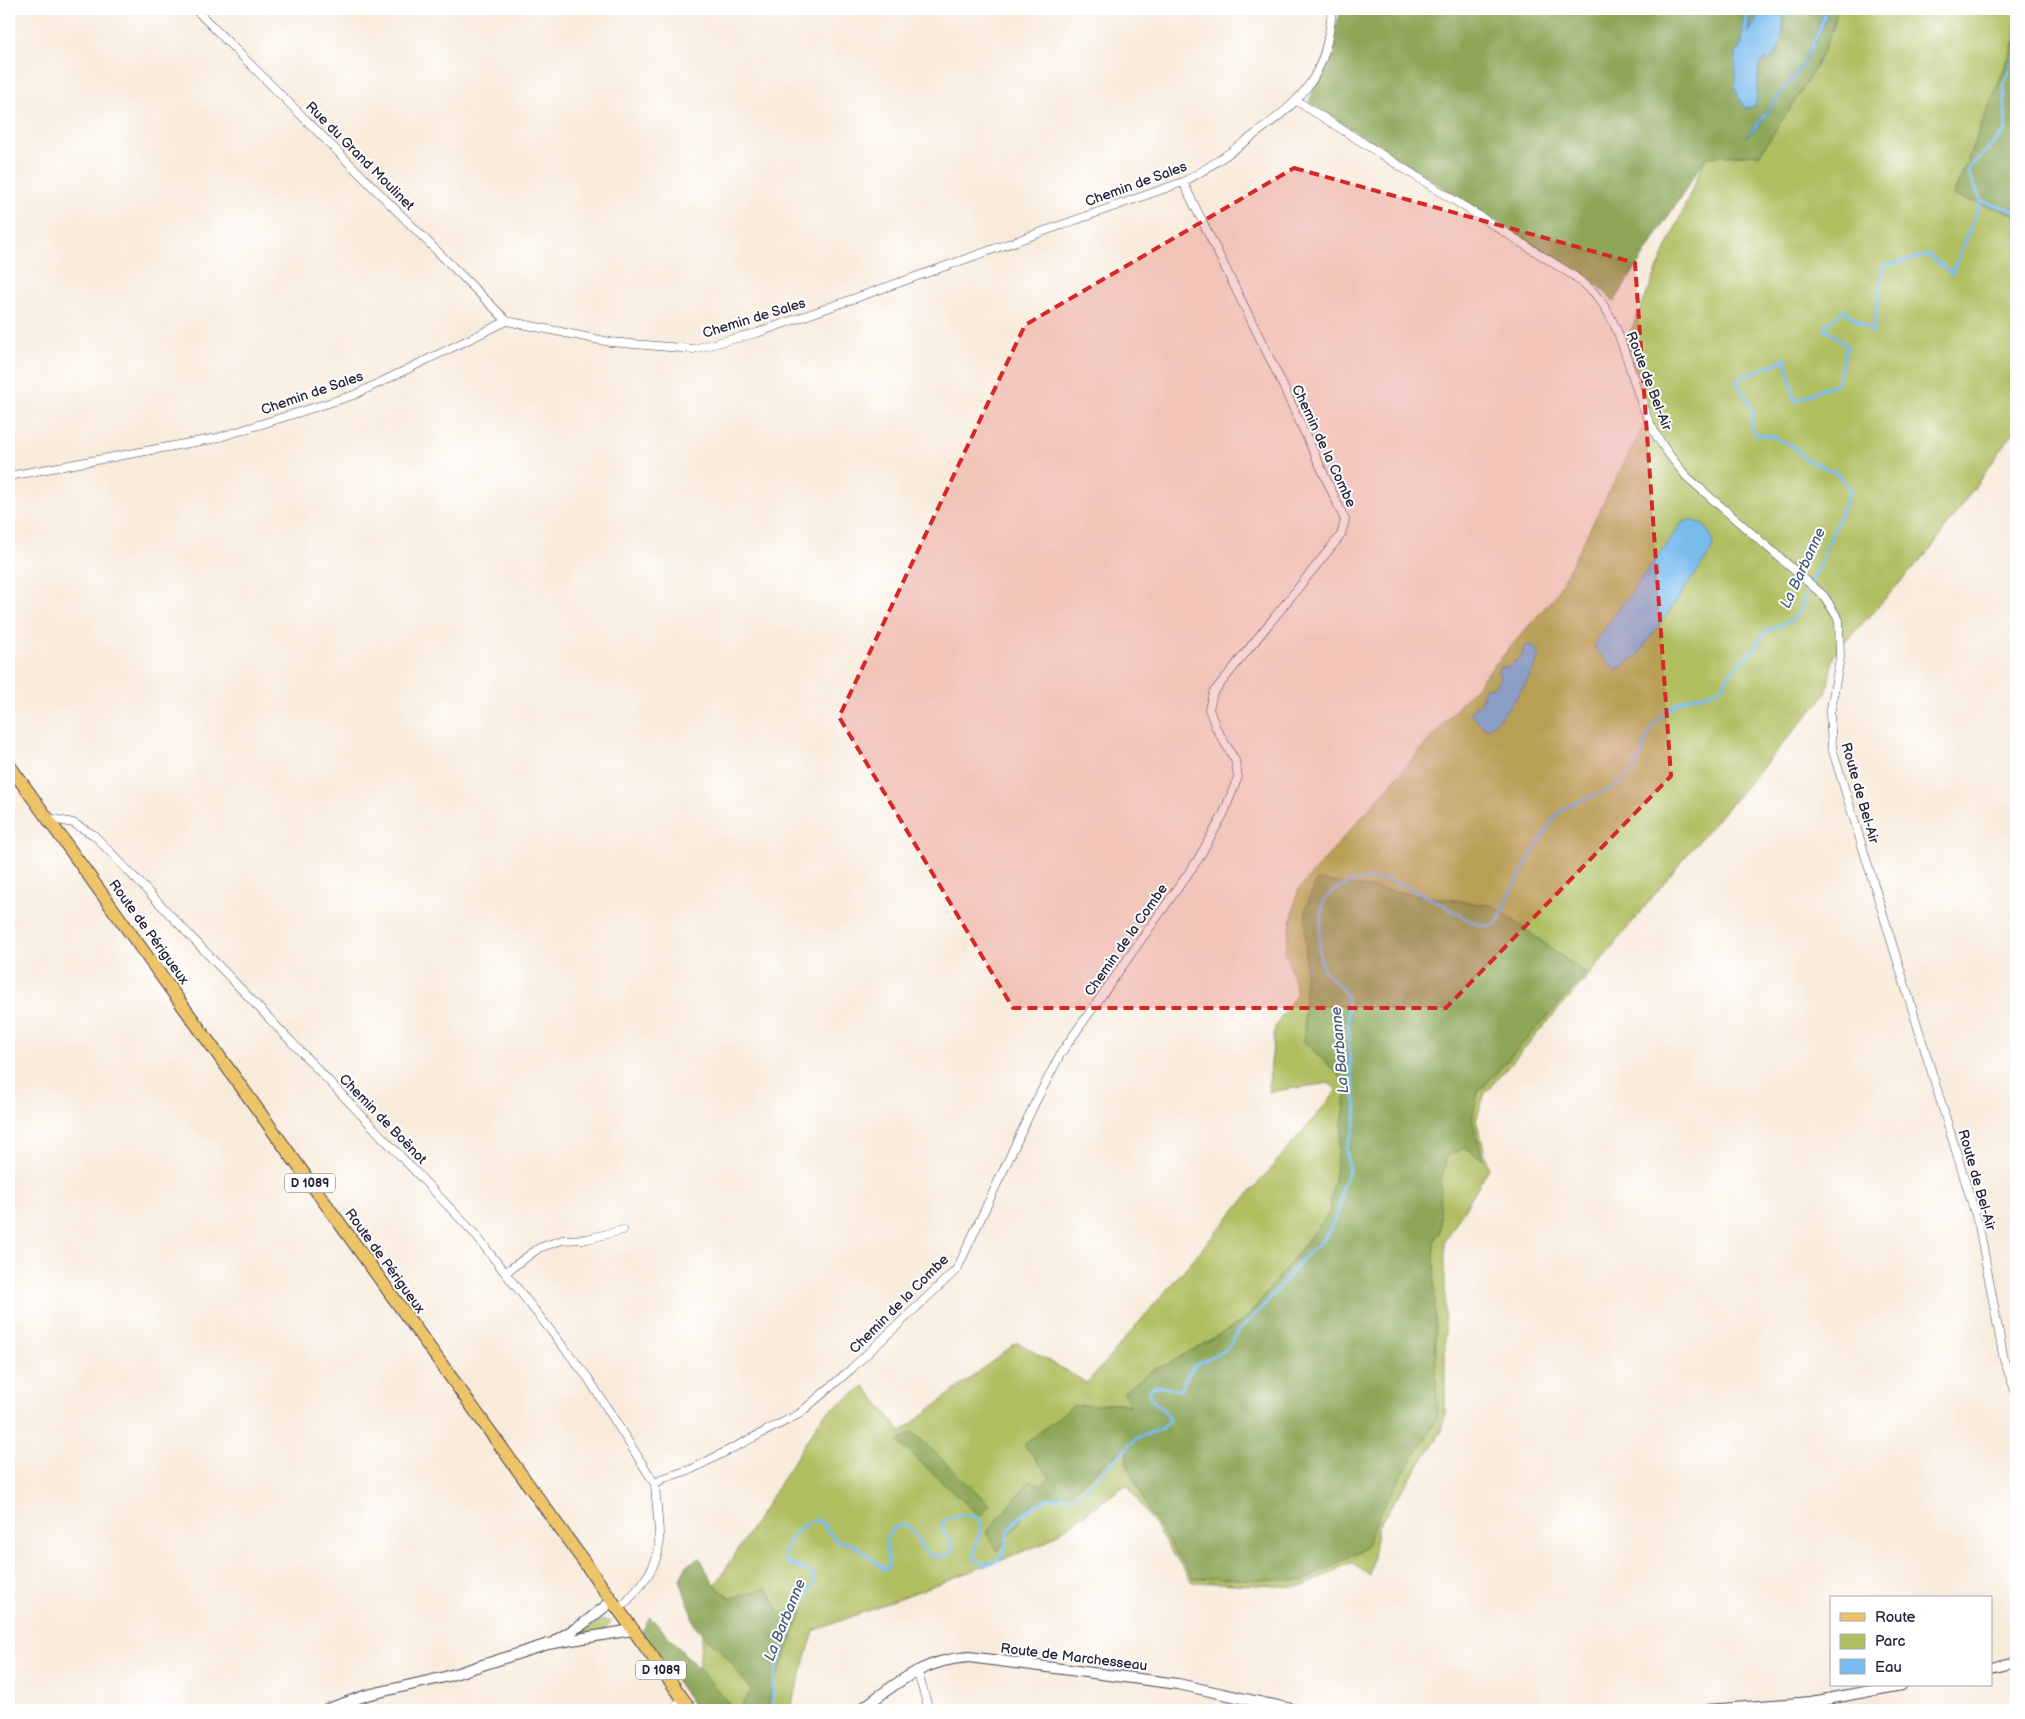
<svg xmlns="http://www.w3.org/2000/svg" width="2025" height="1719" font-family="'Balsamiq Sans',sans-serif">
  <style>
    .green { fill: #b0be61; stroke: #69704e }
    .forest { fill: #8ca557; stroke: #576449 }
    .water { fill: #78bcee; stroke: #4d6f94 }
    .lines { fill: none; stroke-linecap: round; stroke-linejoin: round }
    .stream { stroke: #78bcee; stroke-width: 3 }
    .minor-casing { stroke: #424053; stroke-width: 9 }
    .tertiary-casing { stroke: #424053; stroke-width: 12 }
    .primary-casing { stroke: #424053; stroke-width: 14 }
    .minor { stroke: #fff; stroke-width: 8 }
    .tertiary { stroke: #fff; stroke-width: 10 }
    .primary { stroke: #eec469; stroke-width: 12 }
    .marked { fill: #d62828; fill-opacity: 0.2; stroke: #d62828; stroke-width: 4; stroke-dasharray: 10 6; stroke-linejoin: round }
    .labels { text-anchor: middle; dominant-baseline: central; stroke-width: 4; stroke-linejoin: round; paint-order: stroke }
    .shield { fill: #fff; stroke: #646476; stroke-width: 1 }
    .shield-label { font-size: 12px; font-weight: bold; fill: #22223b }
    .street-label { font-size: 14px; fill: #22223b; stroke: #fff }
    .water-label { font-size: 15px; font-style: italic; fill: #40587a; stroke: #fff }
  </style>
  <rect width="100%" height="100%" fill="#fff"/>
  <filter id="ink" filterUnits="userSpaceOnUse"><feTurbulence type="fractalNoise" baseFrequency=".02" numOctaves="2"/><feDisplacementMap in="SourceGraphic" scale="10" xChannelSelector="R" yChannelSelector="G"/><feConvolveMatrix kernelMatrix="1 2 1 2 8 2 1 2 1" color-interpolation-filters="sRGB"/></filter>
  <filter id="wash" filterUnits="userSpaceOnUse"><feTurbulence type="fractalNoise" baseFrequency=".0096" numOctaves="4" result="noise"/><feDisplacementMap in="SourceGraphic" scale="20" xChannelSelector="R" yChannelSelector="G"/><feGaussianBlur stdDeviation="1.12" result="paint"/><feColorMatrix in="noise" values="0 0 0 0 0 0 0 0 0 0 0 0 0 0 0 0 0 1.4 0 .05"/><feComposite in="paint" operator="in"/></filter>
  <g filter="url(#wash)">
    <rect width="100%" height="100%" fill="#f8ebdb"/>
    <path class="green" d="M1837,9H2016V40L1953,196L2016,214V429L1930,550L1834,654L1826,694L1695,845L1594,969L1485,1093L1476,1120L1489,1168L1445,1241V1415L1442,1431L1378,1526L1370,1575L1350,1563L1302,1587L1192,1582L1127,1484L1045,1543L814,1631L790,1710H694L706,1600L823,1415L865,1386L901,1432L1017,1342L1087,1383L1337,1091L1330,1083L1268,1092L1275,1027L1297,993L1285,950L1298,890L1555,596L1650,413L1626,342L1706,157L1760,154L1834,27Z
      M603,1620L611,1621C601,1638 588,1635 570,1638Z"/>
    <path class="forest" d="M1342,9H1837C1829,58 1787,112 1760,154L1706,157L1614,302L1601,288L1309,102Z
      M2016,40V214L1953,196Z
      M1317,880L1494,906L1586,974L1478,1093L1472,1120L1483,1159L1465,1148L1447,1156L1441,1182L1440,1233L1434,1240L1437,1420L1382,1508L1365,1548L1304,1581L1193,1578L1150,1514L1126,1462L1128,1445L1071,1492L1033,1503L998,1551L986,1533L1030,1481L1042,1485L1050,1477L1024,1445L1072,1406L1122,1403L1130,1406L1124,1392L1152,1370L1168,1364L1246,1319L1329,1213L1348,1084L1304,1042L1306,907Z
      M913,1432L990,1505L980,1516L898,1442Z
      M700,1558L714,1585L731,1598L767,1588L780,1613L803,1611L771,1691L768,1710H738L751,1691L728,1658L695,1626L680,1579L687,1565Z
      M650,1617L703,1673L734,1710H697L641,1633Z"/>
    <path class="water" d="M1744,9H1750L1748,34L1762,9H1784C1783,23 1784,60 1764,60L1759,66L1756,102L1753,107L1744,108L1735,89L1736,55L1742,42Z
      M1825,9L1827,17L1806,62L1757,128L1746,137L1805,60Z
      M1692,520C1707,525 1713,534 1713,549L1638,655L1616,671L1595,649L1596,640L1683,522Z
      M1529,645L1534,647L1539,653C1536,674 1506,715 1488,728C1479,726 1475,719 1470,712L1481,701L1486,687L1492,688L1499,681L1500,675L1497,672L1501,667H1508L1513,662H1516L1522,655L1525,646Z"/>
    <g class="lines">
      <path class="stream" d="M1981,201L2016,211
        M771,1710C773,1695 773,1679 778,1664C786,1636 800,1610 813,1585L815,1577C810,1569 794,1568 785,1561C782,1543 801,1524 816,1520L821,1522L835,1540L857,1546L884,1569L888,1568L889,1565C887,1552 881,1533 897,1527C901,1526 904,1524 909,1527C922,1535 917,1555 937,1556C943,1556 946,1556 951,1553L954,1547L942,1527L943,1522C954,1514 969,1512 980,1520C985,1534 971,1545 975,1559L982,1564C1015,1563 999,1539 1014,1523C1022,1515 1037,1503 1048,1499C1056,1496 1064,1499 1071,1497C1074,1496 1078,1493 1081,1492L1137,1438L1163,1428L1169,1421C1167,1407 1149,1404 1149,1390L1155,1386L1181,1390L1187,1375L1194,1366L1226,1350L1240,1329L1265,1305L1304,1257L1323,1240L1330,1230L1339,1211L1342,1188L1349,1172L1346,1148L1354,1129L1357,1107L1350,1065L1347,997C1342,986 1332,980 1324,970C1315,957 1322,920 1323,903C1327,894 1333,891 1342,886C1380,867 1421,892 1453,911C1461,915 1469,921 1477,924C1484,927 1492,927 1498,922C1510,892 1524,865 1542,838C1548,829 1553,817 1562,810C1581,797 1606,795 1624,781C1644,766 1641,736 1659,719C1667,710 1677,701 1689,698C1701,694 1712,695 1721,687C1725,684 1727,678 1730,674C1737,665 1746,658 1753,649C1757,645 1760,638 1764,634C1773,625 1789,625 1797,615C1805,604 1804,590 1814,577L1851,489L1835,472L1805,459L1794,447L1774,437L1756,434L1750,428L1754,412L1736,380L1786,359L1795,401L1837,383L1847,346L1824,327L1843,310L1873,332L1883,266L1929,255L1952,274L1981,201L1967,170L2006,131L2004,84L2016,55"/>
    </g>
  </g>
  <g filter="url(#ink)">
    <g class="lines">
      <defs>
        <path id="minor" d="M195,9L507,321
          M1297,101L1574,276C1581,282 1589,287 1595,294C1623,325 1630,379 1647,417C1657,440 1671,458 1687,477L1824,596L1839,620L1840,658L1830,714L1832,748L1979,1226L2004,1360L2016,1393
          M9,476L217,438L354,395L507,321L610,342L693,349L757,333L1183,182C1207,170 1228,154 1250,138C1304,98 1326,79 1332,9
          M48,818L73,823L94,835L473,1232L588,1378L655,1484
          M506,1272L539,1248L562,1240L587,1239L623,1230
          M618,1610C635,1594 657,1570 659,1546C660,1526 656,1504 655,1484L664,1478L692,1469L799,1414L850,1370L957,1269L1034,1105L1061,1053L1197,861L1223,815L1238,777L1235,760L1216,728L1209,709L1213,693L1341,535L1345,520L1278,375L1183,182
          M917,1670L929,1710
          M673,1710L682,1698"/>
        <path id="tertiary" d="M556,1640L583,1624L611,1602
          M1991,1668L2016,1662
          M325,1710L367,1695L445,1677L548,1644L632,1630
          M860,1710C897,1683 922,1660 969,1657L1178,1684L1296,1710
          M1707,1710L1812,1702L1901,1685"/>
        <path id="primary" d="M9,765L691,1710"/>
      </defs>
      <use href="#minor" class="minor-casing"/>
      <use href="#tertiary" class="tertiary-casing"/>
      <use href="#primary" class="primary-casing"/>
      <use href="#minor" class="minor"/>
      <use href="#tertiary" class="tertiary"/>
      <use href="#primary" class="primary"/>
    </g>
  </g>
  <path class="marked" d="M1294,168L1635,263L1671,776L1446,1008H1013L839,717L1025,325Z"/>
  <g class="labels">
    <g class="shield">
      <rect x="285" y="1173.5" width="50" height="19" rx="4"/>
      <rect x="636" y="1660.5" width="50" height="19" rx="4"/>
    </g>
    <g class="shield-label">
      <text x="310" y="1183">D 1089</text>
      <text x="661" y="1670">D 1089</text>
    </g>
    <g class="street-label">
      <text transform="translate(360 156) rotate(45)">Rue du Grand Moulinet</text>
      <text transform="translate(1136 184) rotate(-20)">Chemin de Sales</text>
      <text transform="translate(754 318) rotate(-17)">Chemin de Sales</text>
      <text transform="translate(1649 381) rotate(69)">Route de Bel-Air</text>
      <text transform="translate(312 393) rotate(-19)">Chemin de Sales</text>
      <text transform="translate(1324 446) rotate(65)">Chemin de la Combe</text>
      <text transform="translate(1860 793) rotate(74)">Route de Bel-Air</text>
      <text transform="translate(149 932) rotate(54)">Route de Périgueux</text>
      <text transform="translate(1126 940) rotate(-55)">Chemin de la Combe</text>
      <text transform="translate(383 1119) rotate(46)">Chemin de Boënot</text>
      <text transform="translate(1977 1180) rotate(74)">Route de Bel-Air</text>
      <text transform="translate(385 1261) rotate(54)">Route de Périgueux</text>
      <text transform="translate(899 1304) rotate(-45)">Chemin de la Combe</text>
      <text transform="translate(1074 1657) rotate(7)">Route de Marchesseau</text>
    </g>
    <g class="water-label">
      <text transform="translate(1803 568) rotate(-65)">La Barbanne</text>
      <text transform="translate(1340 1050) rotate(-95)">La Barbanne</text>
      <text transform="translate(785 1620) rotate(-68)">La Barbanne</text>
    </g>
  </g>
  <rect width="2025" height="1719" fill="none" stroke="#fff" stroke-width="30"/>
  <rect x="1830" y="1596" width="162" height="90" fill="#ffffff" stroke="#a7a7b1"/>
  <rect x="1840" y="1613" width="25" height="8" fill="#eec469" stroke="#a7a7b1"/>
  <text x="1875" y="1622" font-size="15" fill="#22223b">Route</text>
  <rect x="1840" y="1634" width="25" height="15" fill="#b0be61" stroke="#a7a7b1"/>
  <text x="1875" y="1646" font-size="15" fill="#22223b">Parc</text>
  <rect x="1840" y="1659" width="25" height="15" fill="#78bcee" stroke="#a7a7b1"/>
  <text x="1875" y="1672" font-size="15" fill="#22223b">Eau</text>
</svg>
